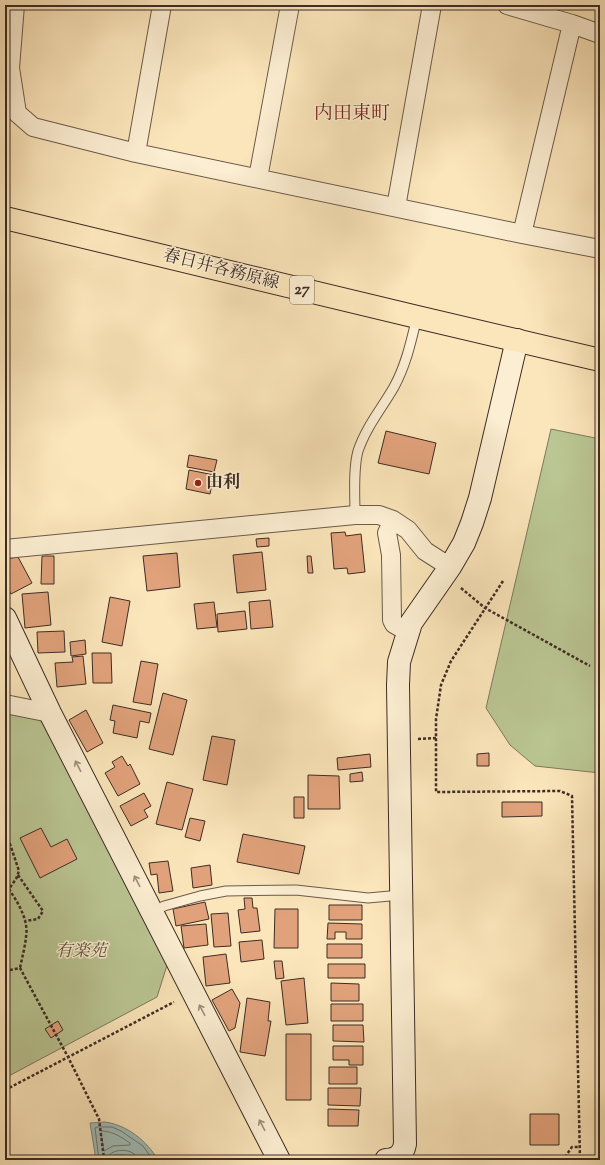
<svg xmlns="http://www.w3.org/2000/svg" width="605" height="1165" font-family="'Sorts Mill Goudy','Noto Serif JP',serif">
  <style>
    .green { fill: #bac693; stroke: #7c795c }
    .water { fill: #a1bdb8; stroke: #79837d }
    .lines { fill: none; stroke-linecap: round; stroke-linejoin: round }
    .shore { stroke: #6f746e; stroke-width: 1 }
    .building { fill: #e1a27b; stroke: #3d2c25 }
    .lane-casing { stroke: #6c5a4a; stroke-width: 11 }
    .street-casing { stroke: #6c5a4a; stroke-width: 20 }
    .secondary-casing { stroke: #3d2c25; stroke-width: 24 }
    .primary-casing { stroke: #3d2c25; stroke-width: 24 }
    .path { stroke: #3d2c25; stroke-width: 2.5; stroke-dasharray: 3 2; stroke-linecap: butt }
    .lane { stroke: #fceed2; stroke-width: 9 }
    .street { stroke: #fceed2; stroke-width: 18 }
    .secondary { stroke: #fceed2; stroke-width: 22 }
    .primary { stroke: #fbe5ba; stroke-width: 22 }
    .oneway { stroke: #9c8d7c }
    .poi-dot { fill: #8f2418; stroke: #fceed2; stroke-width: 1.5 }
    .labels { text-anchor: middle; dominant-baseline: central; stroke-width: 3; stroke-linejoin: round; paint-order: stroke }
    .shield { fill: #fceed2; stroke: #766659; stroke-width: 1 }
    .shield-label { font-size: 16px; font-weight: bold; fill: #3d2c25 }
    .street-label { font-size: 17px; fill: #3d2c25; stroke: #fceed2 }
    .poi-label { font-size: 17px; font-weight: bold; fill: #3d2c25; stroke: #fceed2; text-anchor: start }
    .park-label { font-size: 17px; font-style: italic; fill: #5c5240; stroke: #fceed2 }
    .quarter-label { font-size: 19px; fill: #7a1f14; stroke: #fceed2 }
  </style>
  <rect width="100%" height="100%" fill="#fbe5ba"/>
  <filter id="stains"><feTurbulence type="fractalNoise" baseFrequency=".005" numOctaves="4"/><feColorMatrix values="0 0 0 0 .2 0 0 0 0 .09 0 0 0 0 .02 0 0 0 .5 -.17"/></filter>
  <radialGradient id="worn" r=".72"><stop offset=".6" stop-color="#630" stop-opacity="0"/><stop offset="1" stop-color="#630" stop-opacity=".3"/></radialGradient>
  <path class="green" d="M551,429L600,439V773L535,766L510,745L486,708Z
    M19,714L48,722L169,959L157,997L5,1078V715Z"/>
  <path class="water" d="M105,1122C127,1125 147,1141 158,1160H135L130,1156L124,1155H115L110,1159L96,1160L90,1123Z"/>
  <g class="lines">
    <path class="shore" d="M103,1131C114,1132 121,1137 130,1143V1145L113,1146L104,1151L101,1133Z
      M99,1160L95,1128L97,1127H112L121,1131L143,1146L153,1160
      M107,1160C108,1147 136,1147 138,1160"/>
  </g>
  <path class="building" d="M386,431L436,443L429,474L378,463Z
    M189,455L217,460L214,472L187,467Z
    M189,470L214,475L210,494L186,489Z
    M345,532L346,536L361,534L365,572L348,574L347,568L334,569L331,533Z
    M269,538V546L257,547L256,539Z
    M262,552L266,590L237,593L233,555Z
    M177,553L180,587L147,591L143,556Z
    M42,556H54V584H41Z
    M307,556H311L313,573H308Z
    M18,557L32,583L11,594L5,583V559Z
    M48,592L51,625L25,628L22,594Z
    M110,597L130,601L122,646L102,642Z
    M270,600L273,627L251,629L249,602Z
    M214,602L217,627L197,629L194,604Z
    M245,611L247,629L218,632L217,614Z
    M64,631L65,652L38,653L37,632Z
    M85,640L86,654L71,656L70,642Z
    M92,653H111L112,683H93Z
    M83,656L86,684L57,687L55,663L73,662L72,657Z
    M141,661L158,664L151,705L133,702Z
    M163,693L187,700L173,755L149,749Z
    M113,705L151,713L149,723L140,721L137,738L113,733L115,721L110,720Z
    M86,710L103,743L87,752L69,720Z
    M212,736L235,740L227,785L203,780Z
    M489,753V766H477V754Z
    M370,754L371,767L338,770L337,758Z
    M122,756L128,766L130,764L140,784L118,796L105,773L115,767L112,762Z
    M362,772L363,781L350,782V774Z
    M308,775L339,776L340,809H308Z
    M167,782L193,789L182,830L156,824Z
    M144,793L151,806L144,810L148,817L131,826L120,806Z
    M294,797H304V818H294Z
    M502,802H542V816L502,817Z
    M190,818L205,821L200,841L185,837Z
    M41,828L51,847L67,839L77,859L40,878L20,838Z
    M243,834L305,846L299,874L237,862Z
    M168,861L173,891L159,893L157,874L151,875L149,863Z
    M210,865L212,885L193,888L191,868Z
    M244,898H252L253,908H257L260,931L241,933L238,910L245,909Z
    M205,902L209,919L176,926L173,909Z
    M329,905H362V920H329Z
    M275,909H298V948H274Z
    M228,913L231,946L214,947L211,914Z
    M328,923L362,924V939H346V932H335V939H327Z
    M206,924L208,945L184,948L181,926Z
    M262,940L264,959L241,962L239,942Z
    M327,944H362V958H327Z
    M226,954L230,983L206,986L203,957Z
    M274,961H282L284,978L276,979Z
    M328,964H365V978H328Z
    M304,978L308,1023L286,1025L281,981Z
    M331,983L359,984V1001H331Z
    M232,989L240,1003L235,1028L229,1031L212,1000Z
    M247,998L270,1002L268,1021H271L265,1056L240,1052Z
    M331,1004H363V1021H331Z
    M58,1021L63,1030L51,1038L45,1029Z
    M333,1025H363L364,1042L333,1041Z
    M286,1034H311V1100H286Z
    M333,1046H363V1065H349V1060H333Z
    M329,1067H357V1084H329Z
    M328,1088H361L360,1106L328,1105Z
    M328,1109L359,1110L358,1126H328Z
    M530,1114H559V1145H530Z"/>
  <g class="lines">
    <defs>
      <path id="lane" d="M355,515C355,495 353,469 358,451C366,427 382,408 394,387C406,365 411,342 417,317
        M153,912L164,906L200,896L226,891L296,890L368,898L401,895"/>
      <path id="street" d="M507,5L572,24L600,34
        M5,68H10L17,113L33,127L136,153L522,234L600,249
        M10,68L15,5
        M136,153L162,5
        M258,178L290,5
        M396,207L432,5
        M522,234L572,24
        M393,520L387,533L391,555L392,620L394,624L408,632
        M5,549L355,515H379L393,520L408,530L425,551L450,567
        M5,704L50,713"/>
      <path id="secondary" d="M5,618L50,713L279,1160
        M386,1160C397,1159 403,1155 405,1144L398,685L399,662L411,623L450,567L464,543L472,523L480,498L517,340"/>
      <path id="primary" d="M5,218L417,317L600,360"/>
    </defs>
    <use href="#lane" class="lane-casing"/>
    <use href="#street" class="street-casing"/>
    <use href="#secondary" class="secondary-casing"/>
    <use href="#primary" class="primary-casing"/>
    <path class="path" d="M503,581L451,661L441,685L436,719V792L560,791L572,796L580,1160
      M461,588L485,608L590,666
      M418,739L436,738
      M5,781L8,779
      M5,829L19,871L16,879L9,889C18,903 29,920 26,937C25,947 22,958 20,968
      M18,875L43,911L38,919L25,921
      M5,881L9,889
      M5,971L20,968L68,1057L99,1119L104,1159
      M5,1090L174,1002
      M505,1160L565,1157L572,1147H580"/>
    <use href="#lane" class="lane"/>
    <use href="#street" class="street"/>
    <use href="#secondary" class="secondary"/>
    <use href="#primary" class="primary"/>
  </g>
  <defs><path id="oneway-shaft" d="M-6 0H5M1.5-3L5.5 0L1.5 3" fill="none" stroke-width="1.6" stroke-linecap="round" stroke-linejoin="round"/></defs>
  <g class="oneway">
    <use href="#oneway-shaft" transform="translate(78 766) rotate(-117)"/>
    <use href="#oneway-shaft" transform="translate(137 881) rotate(-117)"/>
    <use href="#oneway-shaft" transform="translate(202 1010) rotate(-118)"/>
    <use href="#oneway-shaft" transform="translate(262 1125) rotate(-117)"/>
  </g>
  <circle class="poi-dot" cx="198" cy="483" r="4"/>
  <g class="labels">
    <rect class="shield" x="290" y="276" width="24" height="28" rx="3"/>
    <g class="shield-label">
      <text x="302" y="290">27</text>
    </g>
    <g class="street-label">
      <text transform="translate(221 270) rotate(14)">春日井各務原線</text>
    </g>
    <g class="poi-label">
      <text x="206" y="483">由利</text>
    </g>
    <g class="park-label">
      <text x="81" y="952">有楽苑</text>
    </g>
    <g class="quarter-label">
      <text x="352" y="114">内田東町</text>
    </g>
  </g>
  <rect width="605" height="1165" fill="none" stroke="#fbe5ba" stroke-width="20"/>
  <rect x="6" y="6" width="593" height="1153" fill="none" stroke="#3d2c25" stroke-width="2"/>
  <rect x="10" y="10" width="585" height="1145" fill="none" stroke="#3d2c25"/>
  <rect width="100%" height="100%" filter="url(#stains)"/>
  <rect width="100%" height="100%" fill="url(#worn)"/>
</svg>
